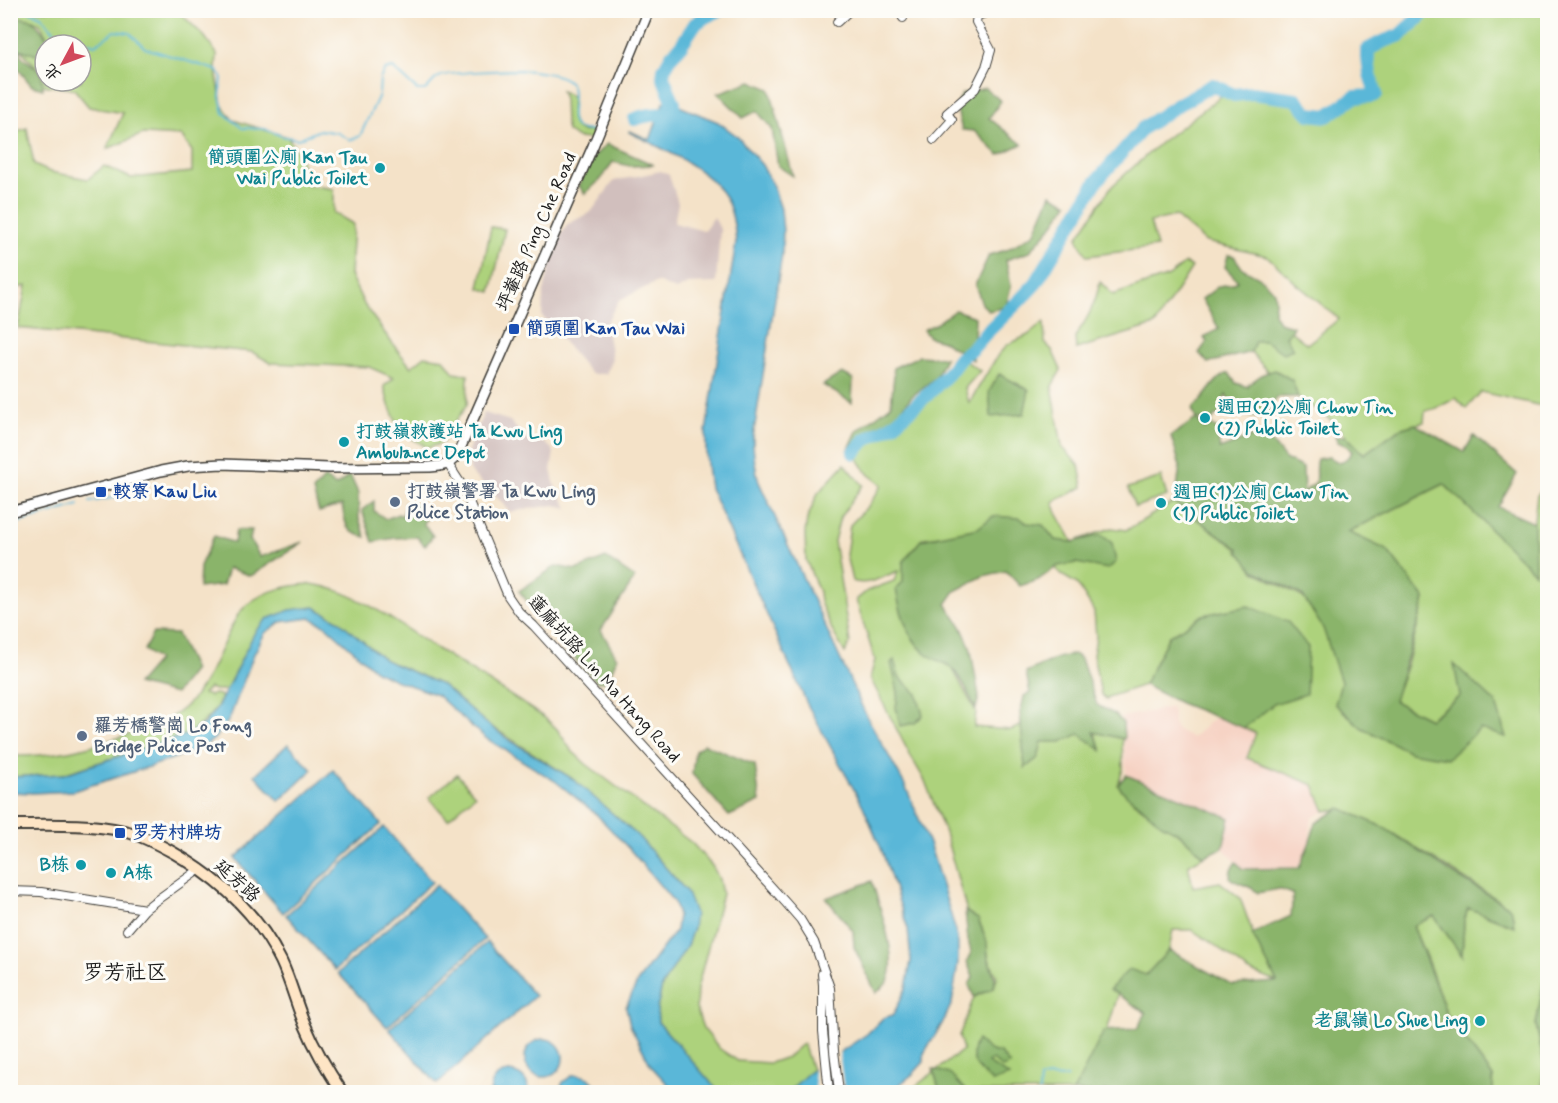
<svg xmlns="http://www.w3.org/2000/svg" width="1558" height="1103" font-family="Mynerve,'LXGW WenKai TC',sans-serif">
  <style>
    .built { fill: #f6d2c3 }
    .industrial { fill: #d1bfbd }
    .green { fill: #add27b; stroke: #64774c; stroke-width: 1.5 }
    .forest { fill: #8ab46b; stroke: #536844; stroke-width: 1.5 }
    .water { fill: #5ab7d8; stroke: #3b6a7a; stroke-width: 1.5 }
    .pier { fill: #f4e2c8 }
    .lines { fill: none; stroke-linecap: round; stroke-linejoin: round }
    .stream { stroke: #5ab7d8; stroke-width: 2 }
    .river { stroke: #5ab7d8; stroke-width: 14 }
    .minor-casing { stroke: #3c3a36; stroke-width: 10 }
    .tertiary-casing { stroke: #3c3a36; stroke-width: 12 }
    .secondary-casing { stroke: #3c3a36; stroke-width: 14 }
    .minor { stroke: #fff; stroke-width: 8 }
    .tertiary { stroke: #fff; stroke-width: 9 }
    .secondary { stroke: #fee5c5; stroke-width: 10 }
    .culture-dot { fill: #0f9aa8; stroke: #fdfcf7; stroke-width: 2 }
    .transit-dot { fill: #1a4fb4; stroke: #fdfcf7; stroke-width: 2 }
    .service-dot { fill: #5c6f8a; stroke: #fdfcf7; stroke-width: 2 }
    .labels { text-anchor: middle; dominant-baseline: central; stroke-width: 6; stroke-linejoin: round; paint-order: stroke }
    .culture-label { font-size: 18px; font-weight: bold; fill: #0d838f; stroke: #fdfcf7; text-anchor: start }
    .street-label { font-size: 18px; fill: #1c1c1c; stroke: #fdfcf7 }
    .transit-label { font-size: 18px; font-weight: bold; fill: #164399; stroke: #fdfcf7; text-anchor: start }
    .service-label { font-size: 18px; font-weight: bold; fill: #4e5e75; stroke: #fdfcf7; text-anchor: start }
    .quarter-label { font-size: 21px; fill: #1c1c1c; stroke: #fdfcf7 }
  </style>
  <rect width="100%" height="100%" fill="#fdfcf7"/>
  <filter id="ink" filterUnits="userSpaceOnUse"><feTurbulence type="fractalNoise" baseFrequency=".0167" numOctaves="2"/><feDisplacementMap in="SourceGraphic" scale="12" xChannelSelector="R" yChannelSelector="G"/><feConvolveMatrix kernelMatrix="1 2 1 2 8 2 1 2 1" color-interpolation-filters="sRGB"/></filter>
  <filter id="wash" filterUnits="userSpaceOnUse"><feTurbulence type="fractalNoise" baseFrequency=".008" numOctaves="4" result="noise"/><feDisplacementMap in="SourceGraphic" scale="24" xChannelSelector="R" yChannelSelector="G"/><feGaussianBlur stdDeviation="1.35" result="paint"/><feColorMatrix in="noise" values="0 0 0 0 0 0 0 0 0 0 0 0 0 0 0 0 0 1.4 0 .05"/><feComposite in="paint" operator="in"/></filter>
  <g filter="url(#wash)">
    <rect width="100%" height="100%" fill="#f4e2c8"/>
    <path class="built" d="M1172,707L1175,728L1192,738L1215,717L1256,733L1247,758L1315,785L1325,811L1312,818L1308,851L1297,867L1243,869L1223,848L1230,818L1165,790L1126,775L1122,717Z"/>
    <path class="industrial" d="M661,171L669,175L678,203L674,223L704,231L714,217L720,229L716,283L688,284L676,290L657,282L619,300L606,323L612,358L606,374H591L542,316L543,296L550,266L551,250L568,224L591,212L614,181Z
      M484,413L510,421L524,437L545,443L551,448L554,452L551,470L555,486L568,508L554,505L509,512L503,503L470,472L468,450Z"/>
    <path class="green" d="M11,10L178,11L205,37L217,54L216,70L222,105L233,120L288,137L300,157L308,185L334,189V213L353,224L350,275L365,306L395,347L411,367L425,356L444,359L454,373L468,375L467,405L453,425L442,443L428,448L400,431L389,405L384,386L394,378L369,367L271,363L252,352L18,328L26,286L11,289V133L27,128L34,165L50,172L88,179L104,166L131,178L192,172V151L181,136L143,134L107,149L123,113L89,107L74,89L42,85L41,72L19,48L45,57V81H81V45H51L40,23L29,19L11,17Z
      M1432,11H1547V406L1538,405L1481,392L1466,409L1456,398L1437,408L1425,411L1424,422L1399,429L1364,454L1346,436L1338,425L1298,397L1290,379L1268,372L1251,352L1255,341H1265L1286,336L1289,330L1307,344L1339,319L1298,285L1267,256L1206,242L1175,216L1150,222L1157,247L1087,256L1077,238L1111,187L1160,143L1221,96L1238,94L1296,99L1309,114L1323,116L1355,97L1376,94L1368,55L1378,44L1389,45L1421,22Z
      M561,91L572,96C572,105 569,125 579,130C583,133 589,131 594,130L591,139L577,138L567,131L565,122L564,99Z
      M491,227L505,229L491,292L479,288Z
      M1185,263L1192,267L1155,325L1076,349L1075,337C1088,318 1095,305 1100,282L1113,295L1169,276Z
      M1044,322L1045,343L1052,350L1061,370L1052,386L1062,447L1079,465L1083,487L1053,502L1057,513L1073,542L1111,528L1127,530L1173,502L1239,550L1254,571L1304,598L1410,752L1460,696L1429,719L1393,701L1407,665L1425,599L1387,550L1348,532L1444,484L1535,572L1532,536L1537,495L1547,484L1548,980L1544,981L1536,1025L1544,1064L1541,1092H1493V1077L1447,1015L1427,959L1413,926L1434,915L1462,955L1464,922L1468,908L1514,919L1508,906L1395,835L1343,809L1325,811L1314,785L1247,758L1256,733L1244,728L1272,701L1169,636L1144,685L1108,697L1107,700L1101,694L1093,655L1096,637L1094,611L1077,584L1060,574L1029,528L975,532L923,538L910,553L951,666L976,712L974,727L1011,730L1023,725L1081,733L1101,750L1094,729L1122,739L1123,769L1118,785C1133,805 1155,816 1175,831C1185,838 1194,848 1204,856L1188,865L1193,887L1220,882L1240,898L1255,939L1277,982L1248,971L1216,946L1192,930H1173L1169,950L1146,975L1118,995L1107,1031L1078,1086L1072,1092H908L963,1050L959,1036L974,997L994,988L997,977C994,970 989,962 988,954C984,935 985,923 967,912L945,833L925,781L910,755L870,678L875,660L856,600L867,591L894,581L898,571C884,576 867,587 852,581L846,555L850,525L869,505L882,485L868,474L854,453L865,440L893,425L945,377L956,354L980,371L965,388L969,403L998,355L1007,345L1028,335Z
      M845,464L863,485L840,517L834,541L850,643L845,653L833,632L820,602L819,592L806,560L805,533L807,519L818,493Z
      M1161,477L1167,496L1135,507L1128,488Z
      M311,584C355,590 392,620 429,644C468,668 507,693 545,718L557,729L571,750L586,764L692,843L713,867L719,879L722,894L697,989L696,1008L703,1028L720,1049L738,1061L770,1063L787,1057L803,1043L812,1070L788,1092H719L658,1022L657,1009L662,986L687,945L693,928L686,891L638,836L573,779L486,723L442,685L385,660L338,620L314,607L256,631L226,690H214L209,688L203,694L210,696L214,694L220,695L222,698C214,713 203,724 188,734L63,774L11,777V756C52,757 88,748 127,735C149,727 171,721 188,704C206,685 216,659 227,636C231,628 235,619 240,612C256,592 287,585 311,584Z
      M457,774L475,795L448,819L429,798Z"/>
    <path class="forest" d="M10,15L13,16L33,20L46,36L51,45H45V58L19,49L21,56L41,72L43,89L32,86L11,60Z
      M751,81L770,89L793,176L778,166L772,129L757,111L743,118L718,93Z
      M985,88L1001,101L989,118L1022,144L999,155L974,131L962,130L956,106L962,94Z
      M607,144L654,165L630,166L613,162L601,179L585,194L579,186L591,159Z
      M1051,194L1068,203L1053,225L1029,252L1006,260L1011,286L1006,307L989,311L982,304L975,285L989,255L1006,250L1034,234Z
      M1228,255L1234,256L1242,268L1259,277L1274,291L1275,301L1274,313L1279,322L1293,326L1291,331L1286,336L1293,349L1283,353L1265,341H1255L1251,352L1208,363L1199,353L1207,342L1204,337L1219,329L1202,299L1219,286L1232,284L1238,281L1225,267Z
      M955,310L975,317L973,360L943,341L929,337L923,330L937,323Z
      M919,356L945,358L936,377L911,397L897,416L849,449L857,431L891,405L894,375L893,368Z
      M1275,370L1292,380L1298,397H1277L1266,416H1244L1235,410L1226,395L1223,401L1221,414L1215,416L1212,421L1197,419L1205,429L1211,425L1217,429L1220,449L1266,431L1271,441L1285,459L1303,468L1304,494L1308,488L1315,484C1317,475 1314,467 1317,459L1329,457L1340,463L1347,458L1352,452L1347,446L1338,442L1335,436H1346L1364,454L1399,429L1415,424L1464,452L1474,436L1517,474L1498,507L1534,523L1535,573L1444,484L1348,532L1387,550L1425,599L1394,701L1430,719L1460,696L1454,664L1496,703L1506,737L1480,729L1448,758L1410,752L1362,728L1335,704L1341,682L1323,628L1302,595L1254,570L1238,551L1239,549L1173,502L1176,496L1180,466L1171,436L1196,419L1192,409C1195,405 1199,403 1202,399C1209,391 1218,375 1229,373L1236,383L1248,387L1249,384L1263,374Z
      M842,373L853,379L852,403L823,385Z
      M999,374L1029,390L1024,414L991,417L989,392Z
      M350,475L358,493L359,519L366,537C344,532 346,525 342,505L319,512L313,491L325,478L336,486Z
      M374,501V511L386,519L398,514L403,516L405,503L420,504L429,515L423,523L433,536L425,546L417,537L395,538L373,542L362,510Z
      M993,516L1020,518L1027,523L1043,525L1055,540L1073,542L1101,535L1112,543L1116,562L1108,569L1076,563L1058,566L1038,580L1020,586L1006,571L983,576L955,591L946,604L961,626L970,646L979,696L976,709C969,696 963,679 952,668C949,665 934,659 928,655C908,641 900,612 896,589L903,582V562L921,540L978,528Z
      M236,530H252L250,540L260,557L303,542L251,576L228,568L223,585L199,588L200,566L214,536L234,543Z
      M606,558L635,578L601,630L617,658L607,681L597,682L558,641L519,591L556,566L576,570Z
      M1248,606L1288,622L1308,647L1306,694L1274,704L1244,728L1180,703L1144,685L1169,636L1203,615Z
      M153,633L177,634L194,670L175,694L137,684L158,660L144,650Z
      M1074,654L1081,659L1097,705L1116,715L1123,723L1124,739L1094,732L1102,750L1079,734L1061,742H1042L1038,758L1025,768L1020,714L1024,696L1030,693L1026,672L1057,658Z
      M894,660L899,677L917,694L923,715L915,723L900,726L896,708L898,692L891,663Z
      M704,744L755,765L760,802L729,816L692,774L695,751Z
      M1126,775L1230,818L1223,848L1204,856L1179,833L1161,824L1140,805L1126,795L1118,785Z
      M1340,808L1383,827L1455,875L1508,906L1512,911L1514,926L1468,908L1464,922L1462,956L1434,916L1413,926L1447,1015L1493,1077V1092H1073L1104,1031L1137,1029L1146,1013L1110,989L1129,969L1146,975L1169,950L1232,985L1277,982L1252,934L1291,916L1293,894L1279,889L1258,893C1249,884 1238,885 1230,878L1231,869L1236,862L1243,869L1299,868L1309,844L1316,823Z
      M872,881C879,906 898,956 889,979C887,985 880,989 876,993L854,947L853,931L826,898Z
      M965,911L978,919L987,942L988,958L995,978L994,988L974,997L969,985L973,977L967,962L971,952L968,940Z
      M1547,980L1548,1092H1543L1547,1069L1536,1025L1544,981Z
      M977,1040L991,1051L1000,1053L1010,1065L1002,1068L993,1060L988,1063L1009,1076L993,1082C978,1070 966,1060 977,1040Z
      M933,1069L950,1074L967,1092H940Z"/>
    <path class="water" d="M667,101L718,122L737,136L762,165L773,186L781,209L783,231L782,255L753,438C753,453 755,467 759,482L866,715L905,785L915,809L930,846L954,925L958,943V962L952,1003L942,1024L924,1053V1062L913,1074L890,1092H788L807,1074L867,1034L883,1018L893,1015L906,988L911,961L908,929L882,851L863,806L807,704L710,488C707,469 705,451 706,432L736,242C735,229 733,213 727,201C712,169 660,148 629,132L630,131L650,140L663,103Z
      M314,607L338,620L385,660L442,685L486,723L509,740L573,779L638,836L686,891L695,913L693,928L687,946L662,986L657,1009L658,1022L719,1092H675L651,1066L630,1025L626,1007L638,981L676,930L678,915L674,902L632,852L596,814L555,781L487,739L471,726L437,695L395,680L376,671L326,626L311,618L281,622L265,633L254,654L229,720L214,739L200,749L149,767L73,791L33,793L11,792V777L64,774L188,734L204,724L217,708L255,632L267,619L290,610Z
      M288,744L312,770L279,801L255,775Z
      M333,770L381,824L283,913L235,858Z
      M384,827L432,882L335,970L286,915Z
      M436,885L485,939L387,1027L338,973Z
      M487,942L535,996L437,1084L389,1029Z
      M525 1058a19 19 0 1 1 38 0a19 19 0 1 1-38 0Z
      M509,1072C521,1073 528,1080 529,1092H490C491,1081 497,1073 509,1072Z
      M573,1075C586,1074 595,1080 598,1092H559L563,1082Z"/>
    <path class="pier" d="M839,1050L844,1092H816L813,1066L835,1051Z"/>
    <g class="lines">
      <path class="stream" d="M27,10L41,16L56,33L95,45L115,31L130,33L145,48L216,70L222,77L220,97L224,113L242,128L265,129L282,136L298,139L320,130L338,133L350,140L360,136L379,95L380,79L385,70L393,68L417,90H425C430,86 434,79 439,77C446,72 511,70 522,70C533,71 559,73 567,80C585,93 553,135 594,130
        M90,502L117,497
        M10,525L79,505
        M1039,1092L1040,1079L1049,1077L1067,1078"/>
      <path class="river" d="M672,116L674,103L663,77L664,69L672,55L680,47L695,24L705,17L720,10
        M635,119C648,114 663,113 677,117
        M854,453L865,440L893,425L926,396L948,374L960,358L973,348L985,334L1022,298L1036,283L1096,182L1143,128L1179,104L1213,85L1234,95L1252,93L1296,99L1309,114L1327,116L1355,97L1372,96L1376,94L1370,74L1367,50L1382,42L1401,35L1422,15L1423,10"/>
    </g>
  </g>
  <g filter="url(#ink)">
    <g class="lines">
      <defs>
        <path id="minor" d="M901,10L900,13L903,18
          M977,16L994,10
          M837,22L850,10
          M934,140L952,120L947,113L975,89L986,67L991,50L976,22L977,16L974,10
          M448,464L463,487L508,596L519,612L534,626L786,903L800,919L814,942L830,988L834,1051L839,1092
          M10,891L41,892L145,909
          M127,930L145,909L154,902L200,869
          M822,974L823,985V1031L829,1092"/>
        <path id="tertiary" d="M10,512L161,471L188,466L222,464L329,468L430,467L440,466L448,464L456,457L460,449L593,146L649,10"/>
        <path id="secondary" d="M10,825C48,825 87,823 124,831C141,835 158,844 174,853C219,879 258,914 281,961C291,982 296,1004 305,1025C315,1049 328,1071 342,1092"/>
      </defs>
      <use href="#minor" class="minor-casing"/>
      <use href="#tertiary" class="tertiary-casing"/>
      <use href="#secondary" class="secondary-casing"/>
      <use href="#minor" class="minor"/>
      <use href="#tertiary" class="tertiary"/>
      <use href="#secondary" class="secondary"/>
    </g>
  </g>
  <g class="culture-dot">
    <circle cx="380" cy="168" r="6"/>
    <circle cx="1205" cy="418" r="6"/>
    <circle cx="344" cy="442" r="6"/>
    <circle cx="1161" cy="503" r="6"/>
    <circle cx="81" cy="865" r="6"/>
    <circle cx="111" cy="873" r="6"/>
    <circle cx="1480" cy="1021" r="6"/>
  </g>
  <g class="transit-dot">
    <rect x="508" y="323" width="12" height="12" rx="3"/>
    <rect x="95" y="486" width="12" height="12" rx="3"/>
    <rect x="114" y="827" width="12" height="12" rx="3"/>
  </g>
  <g class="service-dot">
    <circle cx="395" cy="502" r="6"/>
    <circle cx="82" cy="736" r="6"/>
  </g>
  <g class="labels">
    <g class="culture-label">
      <text x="368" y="158" text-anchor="end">簡頭圍公廁 Kan Tau<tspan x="368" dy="21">Wai Public Toilet</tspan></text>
      <text x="1217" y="408">週田(2)公廁 Chow Tin<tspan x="1217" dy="21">(2) Public Toilet</tspan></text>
      <text x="356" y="432">打鼓嶺救護站 Ta Kwu Ling<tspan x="356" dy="21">Ambulance Depot</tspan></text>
      <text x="1173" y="493">週田(1)公廁 Chow Tin<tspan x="1173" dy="21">(1) Public Toilet</tspan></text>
      <text x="69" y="865" text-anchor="end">B栋</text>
      <text x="123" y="873">A栋</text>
      <text x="1468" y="1021" text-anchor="end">老鼠嶺 Lo Shue Ling</text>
    </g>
    <g class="street-label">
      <text transform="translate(537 232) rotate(-66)">坪輋路 Ping Che Road</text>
      <text transform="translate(604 679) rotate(48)">蓮麻坑路 Lin Ma Hang Road</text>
      <text transform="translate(237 881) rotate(42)">延芳路</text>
    </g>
    <g class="transit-label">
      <text x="526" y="329">簡頭圍 Kan Tau Wai</text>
      <text x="113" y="492">較寮 Kaw Liu</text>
      <text x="132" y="833">罗芳村牌坊</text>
    </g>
    <g class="service-label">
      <text x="407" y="492">打鼓嶺警署 Ta Kwu Ling<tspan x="407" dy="21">Police Station</tspan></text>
      <text x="94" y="726">羅芳橋警崗 Lo Fong<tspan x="94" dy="21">Bridge Police Post</tspan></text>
    </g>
    <g class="quarter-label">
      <text x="125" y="973">罗芳社区</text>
    </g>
  </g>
  <rect width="1558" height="1103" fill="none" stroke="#fdfcf7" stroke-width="36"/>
  <g transform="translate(63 63) rotate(229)"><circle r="28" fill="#fdfcf7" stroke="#a3a29f" stroke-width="1.5"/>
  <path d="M0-4.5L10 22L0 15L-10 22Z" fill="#d1495b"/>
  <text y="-9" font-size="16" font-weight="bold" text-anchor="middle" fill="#1c1c1c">北</text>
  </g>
</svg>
